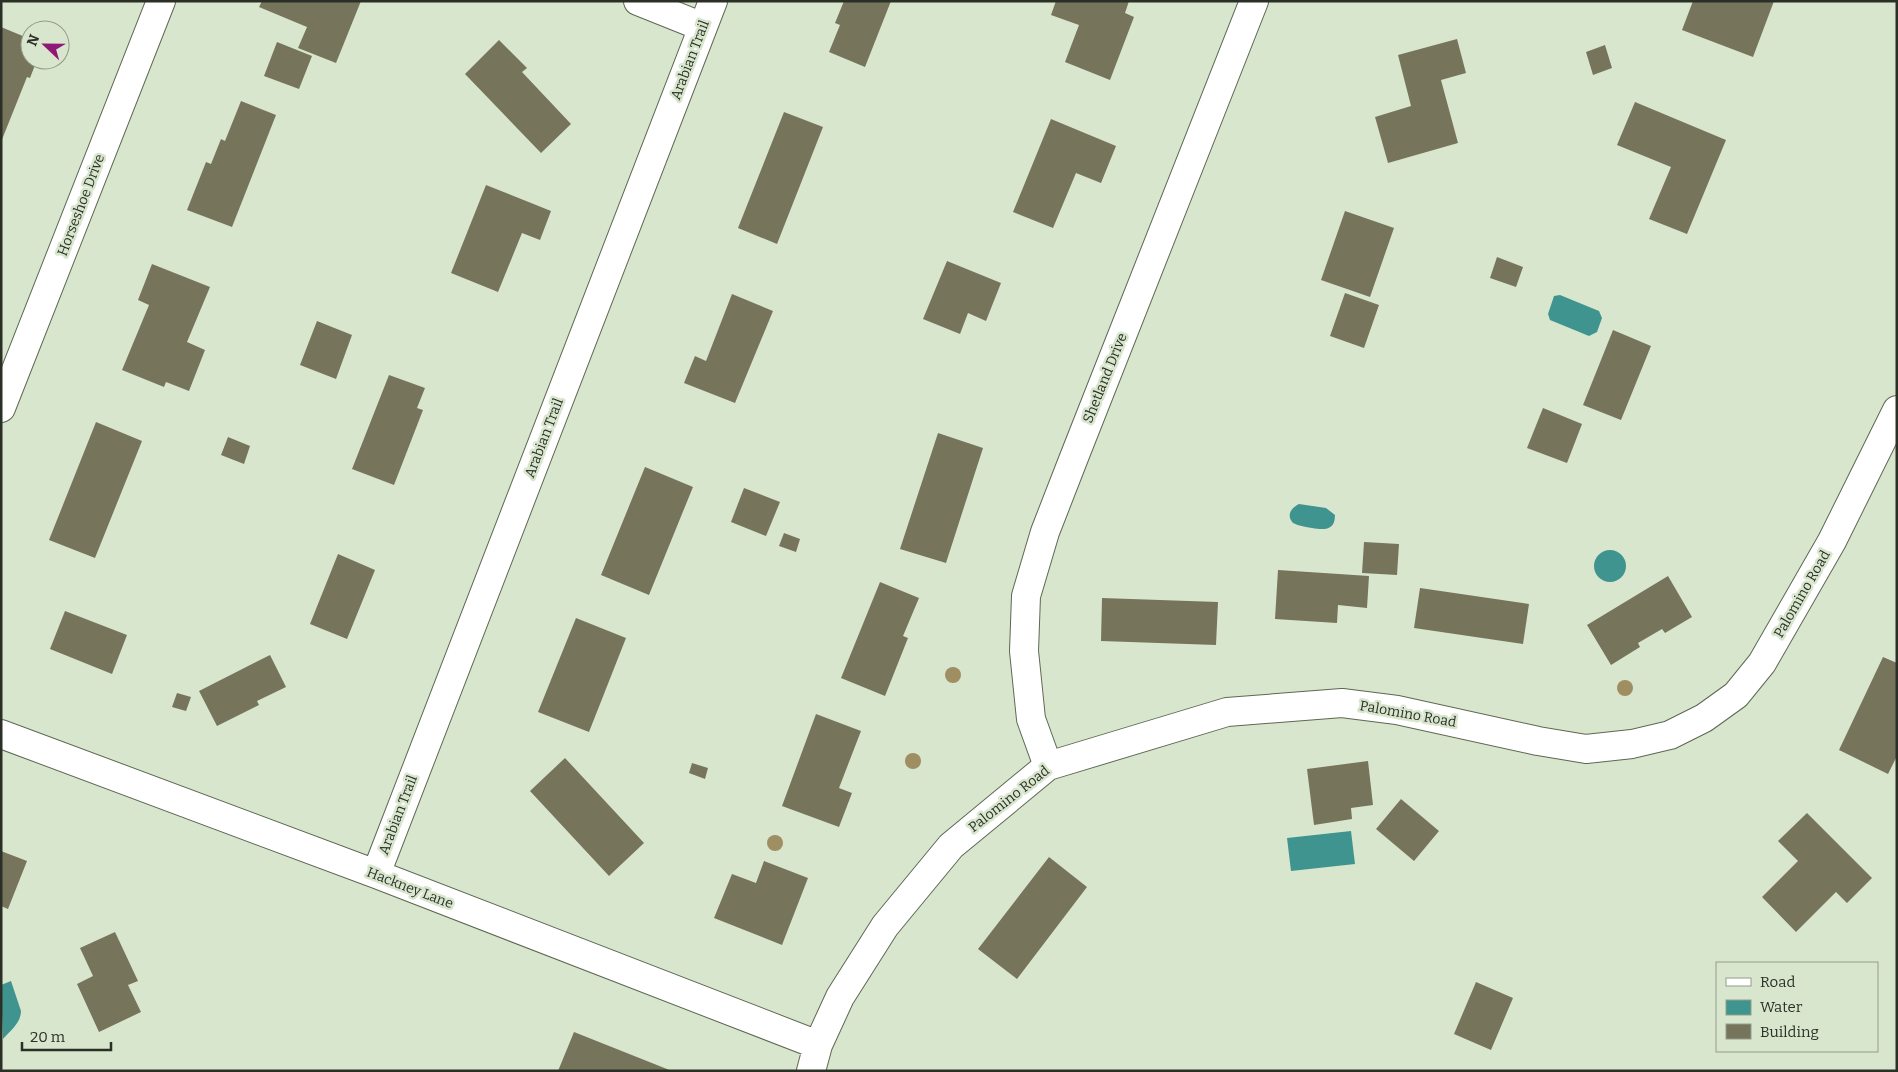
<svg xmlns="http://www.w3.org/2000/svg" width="1898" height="1072" font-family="Bitter,serif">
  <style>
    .water { fill: #409490 }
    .building { fill: #77745c }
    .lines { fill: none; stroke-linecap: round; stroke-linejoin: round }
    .minor-casing { stroke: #5d6853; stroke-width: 30 }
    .minor { stroke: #fff; stroke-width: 28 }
    .tree { fill: #9f8e62 }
    .labels { text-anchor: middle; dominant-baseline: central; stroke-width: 5; stroke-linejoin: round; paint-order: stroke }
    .street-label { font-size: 14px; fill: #2b3027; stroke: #d9e6ce }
  </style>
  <rect width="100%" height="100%" fill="#d9e6ce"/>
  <path class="water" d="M1560,295L1599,311L1602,318L1597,332L1589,336L1550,320L1548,314L1554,296Z
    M1299,504L1326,508L1335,515C1335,531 1324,530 1312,528C1306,527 1299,526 1293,523C1286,515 1291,508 1299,504Z
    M1594 566a16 16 0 1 1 32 0a16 16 0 1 1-32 0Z
    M1351,831L1355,864L1291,871L1287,838Z
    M11,981L21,1011C21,1023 10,1031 3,1039L1,985Z"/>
  <path class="building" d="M262,1H361L336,63L298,48L307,27L259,7Z
    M844,1H891L865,67L829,52L840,25L835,23Z
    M1056,1H1129L1125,13L1134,17L1110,80L1065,62L1079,25L1051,15Z
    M1693,1H1774L1753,57L1682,30Z
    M1,27L30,39V60H37L30,78L27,77L1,142Z
    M1457,39L1466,73L1441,80L1458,143L1388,163L1375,117L1411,106L1398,55Z
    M499,40L527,68L522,72L571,124L541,153L465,74Z
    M277,42L312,56L299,89L264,76Z
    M1605,45L1612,68L1593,75L1586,52Z
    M241,101L276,115L232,227L187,210L206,162L211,164L221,139L225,141Z
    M1635,102L1726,140L1687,234L1649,219L1671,167L1617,145Z
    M784,112L823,127L777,244L738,228Z
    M1051,119L1116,146L1101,183L1076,173L1053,228L1013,212Z
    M486,185L551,211L540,240L522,233L498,292L451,273Z
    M1345,211L1394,228L1370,297L1321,280Z
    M1497,257L1523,267L1516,287L1490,278Z
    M947,261L1001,283L986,321L968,313L960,334L923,319Z
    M152,264L210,287L187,342L205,350L189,391L166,382L164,387L122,370L149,305L138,300Z
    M1345,293L1379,305L1364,348L1330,336Z
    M732,294L773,311L735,403L684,383L695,356L706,361Z
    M317,321L352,335L336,379L300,365Z
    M1613,330L1651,346L1621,420L1583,405Z
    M389,375L425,388L417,408L423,410L394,485L352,469Z
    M1543,408L1582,424L1567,463L1527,448Z
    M96,422L142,441L95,558L49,540Z
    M938,433L983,448L946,563L900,549Z
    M228,437L250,446L244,464L221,455Z
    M645,467L693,487L649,595L601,575Z
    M744,488L780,502L766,536L731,522Z
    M784,533L800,539L796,552L779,546Z
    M1364,542L1399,544L1397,575L1362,573Z
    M338,554L375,570L347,639L310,624Z
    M1278,570L1369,576L1367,608L1338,605L1337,623L1275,619Z
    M1668,576L1692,617L1665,633L1662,629L1638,643L1640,647L1611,665L1587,625Z
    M880,582L919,598L903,636L908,638L885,696L841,678Z
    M1420,588L1529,604L1523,644L1414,628Z
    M1102,598L1218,602L1216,645L1101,641Z
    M65,611L127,635L112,674L50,649Z
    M576,618L626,638L589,732L538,712Z
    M270,655L286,687L257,701L259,705L217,726L199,691Z
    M1883,657L1897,663V756L1888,774L1839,750Z
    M177,693L191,697L186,711L172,707Z
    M816,714L861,731L839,788L852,793L839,827L782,806Z
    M565,758L644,843L609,876L530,791Z
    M1368,761L1373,805L1351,808L1352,819L1314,825L1307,769Z
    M692,763L708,768L705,779L689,773Z
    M1401,799L1439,831L1414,861L1376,829Z
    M1807,813L1872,878L1847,903L1836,892L1796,932L1762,897L1798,861L1778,841Z
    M1,851L27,861L8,909L1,906Z
    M1049,857L1087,887L1017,979L978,949Z
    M764,861L808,878L782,945L714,918L732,874L756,883Z
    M115,932L138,981L128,985L141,1012L99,1032L77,984L93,976L80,948Z
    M1476,982L1513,998L1491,1050L1454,1034Z
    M574,1032L672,1071H558Z"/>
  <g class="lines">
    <defs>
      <path id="minor" d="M638,1L703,27
        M1,408L161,1
        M1,734L376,874L818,1045
        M1048,766L1031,719L1024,651L1026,596L1045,532L1073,460L1254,1
        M376,874L713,1
        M811,1071L818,1045L840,997L885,926L951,846L1048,766L1227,712L1342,703L1397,710L1538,741L1586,749L1632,744L1670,735L1704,718L1736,695L1762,663L1832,541L1897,410"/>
    </defs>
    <use href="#minor" class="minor-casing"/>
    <use href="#minor" class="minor"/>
  </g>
  <g class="tree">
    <circle cx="953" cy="675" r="8"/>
    <circle cx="1625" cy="688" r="8"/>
    <circle cx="913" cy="761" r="8"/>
    <circle cx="775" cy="843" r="8"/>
  </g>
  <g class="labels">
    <g class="street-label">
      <text transform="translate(690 60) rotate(-69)">Arabian Trail</text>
      <text transform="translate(81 205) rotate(-69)">Horseshoe Drive</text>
      <text transform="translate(1105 378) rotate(-68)">Shetland Drive</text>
      <text transform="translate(544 438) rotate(-69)">Arabian Trail</text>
      <text transform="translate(1802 594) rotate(-60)">Palomino Road</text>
      <text transform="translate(1408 714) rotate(10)">Palomino Road</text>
      <text transform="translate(1009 799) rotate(-38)">Palomino Road</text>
      <text transform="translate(398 815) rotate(-69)">Arabian Trail</text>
      <text transform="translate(410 888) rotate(21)">Hackney Lane</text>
    </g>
  </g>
  <rect width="1898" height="1072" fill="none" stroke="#2b3027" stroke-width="5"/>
  <rect x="1716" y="962" width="162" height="90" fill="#d9e6ce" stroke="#939d8b"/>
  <rect x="1726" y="978" width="25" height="8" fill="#ffffff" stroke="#939d8b"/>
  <text x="1760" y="987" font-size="15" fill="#2b3027">Road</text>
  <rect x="1726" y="1000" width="25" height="15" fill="#409490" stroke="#939d8b"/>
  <text x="1760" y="1012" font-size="15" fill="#2b3027">Water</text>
  <rect x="1726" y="1024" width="25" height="15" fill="#77745c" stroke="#939d8b"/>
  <text x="1760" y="1037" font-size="15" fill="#2b3027">Building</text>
  <g transform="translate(45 45) rotate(292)"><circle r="24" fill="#d9e6ce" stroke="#939d8b"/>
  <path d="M0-4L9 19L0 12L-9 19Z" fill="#901876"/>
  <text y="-8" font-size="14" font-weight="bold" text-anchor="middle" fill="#2b3027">N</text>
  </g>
  <path d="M22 1042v8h89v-8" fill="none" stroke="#2b3027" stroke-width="2.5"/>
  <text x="30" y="1042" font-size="15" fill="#2b3027" stroke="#d9e6ce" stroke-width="4" paint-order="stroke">20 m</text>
</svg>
